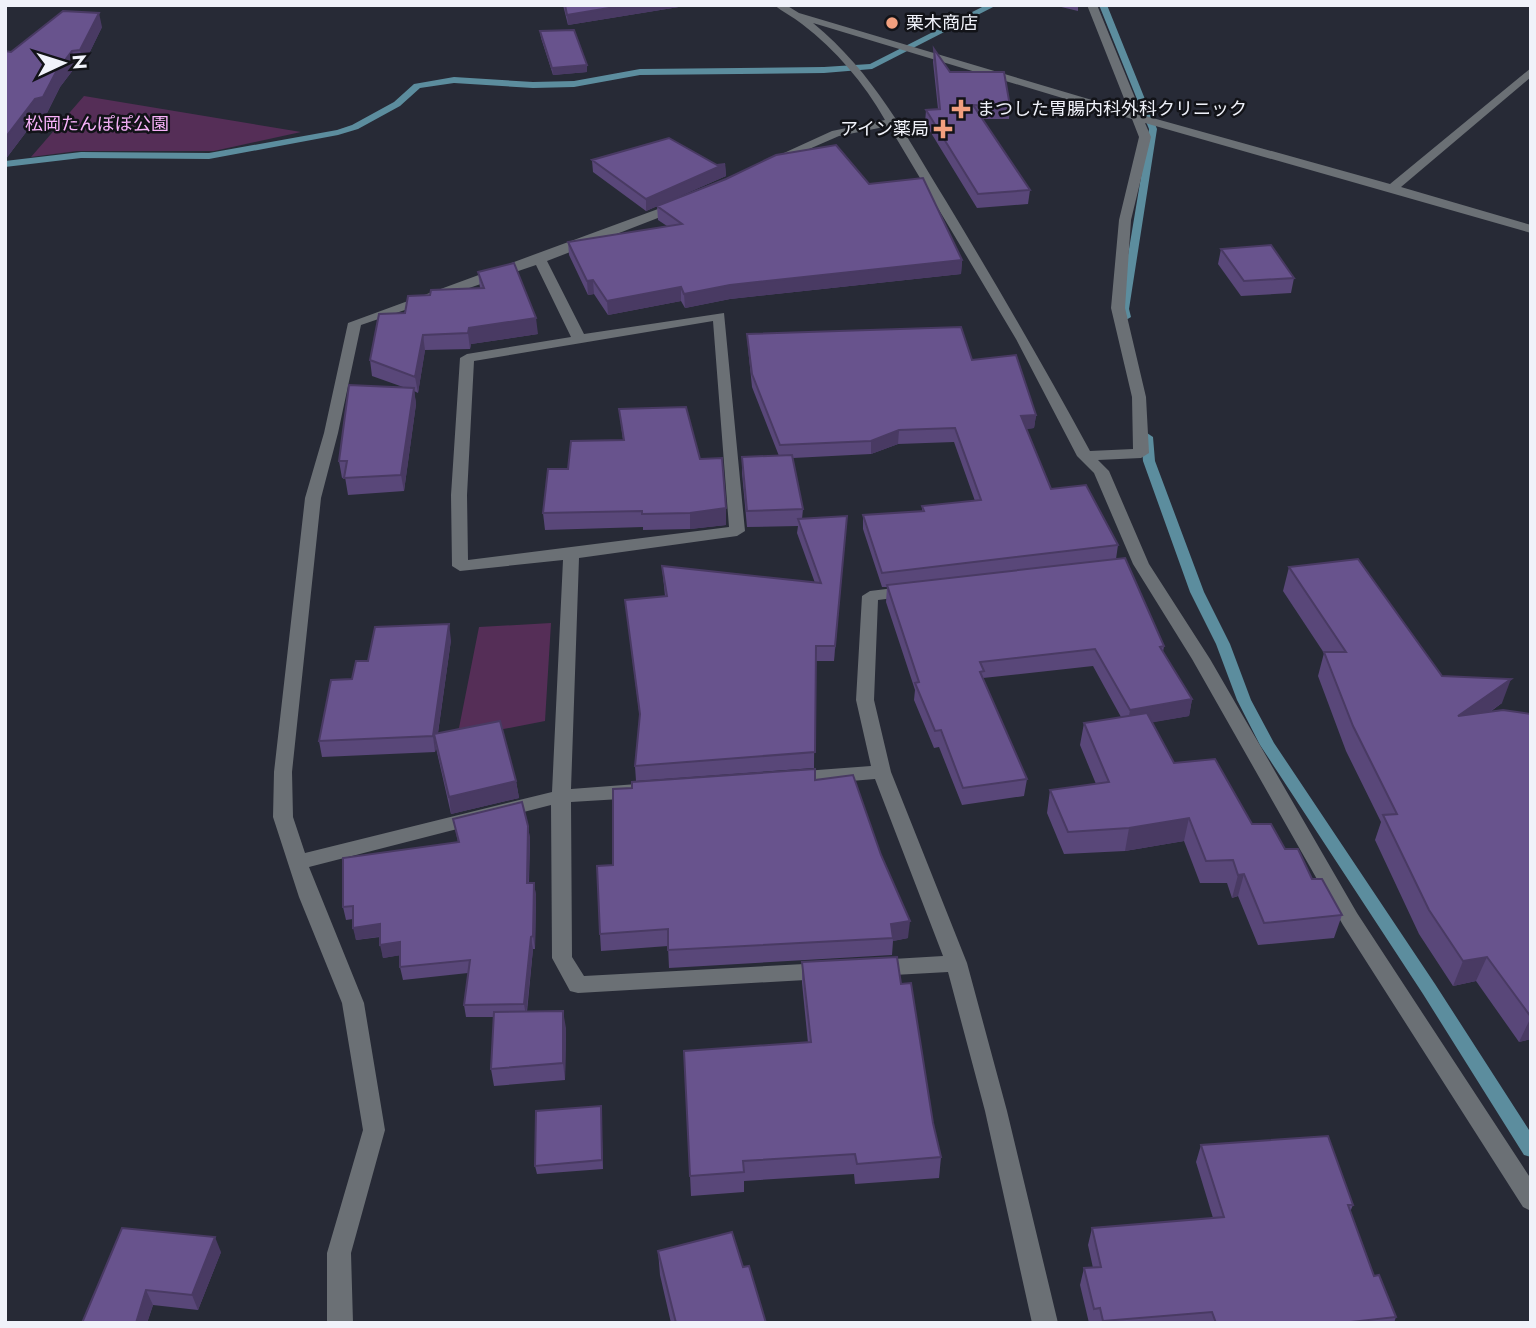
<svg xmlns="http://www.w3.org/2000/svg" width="1536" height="1328" font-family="Jost,'Noto Sans JP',sans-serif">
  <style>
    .green { fill: #552e57 }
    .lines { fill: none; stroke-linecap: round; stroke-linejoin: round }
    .stream { fill: #5c8d9e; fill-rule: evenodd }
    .minor { fill: #6b7075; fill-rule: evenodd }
    .wall { fill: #594779 }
    .shaded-wall { fill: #493a63 }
    .building { fill: #68538d; stroke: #493a63; stroke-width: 2 }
    .poi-dot { fill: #f2a07f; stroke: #121318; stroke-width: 2.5 }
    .labels { text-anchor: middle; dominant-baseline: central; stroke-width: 5; stroke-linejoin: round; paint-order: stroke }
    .far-poi-label { font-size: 18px; fill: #f0f2fa; stroke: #121318; text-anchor: start }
    .far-park-label { font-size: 18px; fill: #f8b2fa; stroke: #121318 }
  </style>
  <rect width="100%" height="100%" fill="#272a36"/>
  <path class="green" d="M84,96L301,132L214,151H77L31,157Z
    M551,623L545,721L457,738L479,627Z"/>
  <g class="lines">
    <path class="stream" d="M986,5H997L872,69L824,73L640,75L574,87L533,88L454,83L420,88L400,106L358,129L338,135L209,159L81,158L5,167V161L81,152L209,153L337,130L352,125L394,102L414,84L454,77L533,82L574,81L640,69L824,67L870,64Z
      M1099,5H1107L1157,129L1129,309L1131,317L1126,320L1121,317L1119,309L1149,129Z
      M1147,433L1153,437L1155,461L1204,592L1230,644L1251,700L1274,743L1435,984L1531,1133V1157L1524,1155L1423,994L1260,745L1237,700L1216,644L1190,592L1143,461L1141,437Z"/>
    <path class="minor" d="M774,5H786L799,13L1129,111L1087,5H1097L1142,115L1390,184L1531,68V77L1401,187L1531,225V233L1145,123L1151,137L1131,220L1125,308L1146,397L1149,453L1141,458L1098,460L1109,471L1149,564L1210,659L1357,913L1531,1179V1211L1523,1207L1343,925L1192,659L1133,564L1094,473L1077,456L1016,339L889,126L839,136L770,166L760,164L832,131L885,120C864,83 836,50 802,24C793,17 783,12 774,5ZM813,23L1132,119L1139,137L1119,220L1111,308L1132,397L1133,449L1090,451C1044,366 996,284 946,201C906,136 874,73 813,23Z
      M677,202L681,203V209L547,261L584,334L724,313L745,531L737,536L579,558L571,789L637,784L644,786L646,791L644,796L637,798L571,802L572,957L584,976L823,963L830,965L834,971L830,977L823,979L578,993L570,991L552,958L551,805L309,867L364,1003L385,1130L351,1253L353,1323H327V1253L363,1130L342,1003L299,897L273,817L274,772L305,498L324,433L348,323ZM536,265L571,337L467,354L460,358L451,495L452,566L460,571L563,560L552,792L305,853L293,817L292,772L321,498L338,433L361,325ZM713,321L729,527L468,560L467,495L474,361Z
      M911,586L917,587L919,591L917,595L878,600L874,700L891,772L967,963L1007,1111L1058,1323H1032L985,1111L948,972L876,976L869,974L865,968L869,962L876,960L943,956L875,779L791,786L784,784L782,779L784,774L791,772L871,766L856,700L862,596L870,591Z"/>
  </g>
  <path class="wall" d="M563,5H691L568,25Z
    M1053,5H1078V11Z
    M102,27L83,66H76L60,87L47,113L39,115L5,160V51L11,52Z
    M540,31L587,72L553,75L541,38Z
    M934,49L950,72L1010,106L1009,119H982L1030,190L1028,204L977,208L925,123L926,110L938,109L933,62Z
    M592,160L717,165L725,164L726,176L646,211L593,172Z
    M869,184L962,260L961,274L730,299L685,308L681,301L608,315L594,294L588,295L569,255L568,242L667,226L658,220L657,206Z
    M1221,249L1294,278L1291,293L1241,296L1218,264Z
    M478,272L538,334L471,344L470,349L425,350L418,393L414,391L416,404L404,491L348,495L345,477L342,478L339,461L403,387L372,376L370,360L405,313L430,295L480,288Z
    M747,334L972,360L1036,415L1034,428L1026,429L1051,489L1118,545L1116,559L1164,646L1163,652L1192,699L1189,716L1152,722L1174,763L1285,849L1342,915L1334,938L1258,945L1238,896L1232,898L1227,883H1200L1184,841L1125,851L1064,854L1047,813L1050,790L1096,784L1080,745L1084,723L1121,717L1093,666L983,678L1027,779L1024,796L962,805L939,747L934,748L914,700L915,690L886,602L887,587H882L863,529V515L922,511V506L975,501L954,442L898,444L871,454L793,458L803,509L802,519L847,516L834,661H815L814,768L636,781L635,766L640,719L625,600L665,596L662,566L815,583L797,533L798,526L747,527L742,473V457L779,456L752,387L748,348Z
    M619,409L700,459L726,508V525L690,529L643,530V527L545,530L543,513L568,469L623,440Z
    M1289,567L1442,676L1502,703L1490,712L1531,714V1039L1519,1042L1476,981L1453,986L1419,934L1375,840L1381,822L1346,751L1318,676L1324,653L1283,591Z
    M451,640L438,733L516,781L519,798L451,814L436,748L435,752L322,757L319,741L352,679L368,661Z
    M815,780L908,938L893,941L892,955L669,968L668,946L601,951L600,934L613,865Z
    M453,819L528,826L530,839L529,883H534L536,896L535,949H533L527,1012L566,1028L565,1080L494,1086L491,1069L494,1017H466L464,1005L468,973L403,980L400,967V955L383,958L380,937L356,940L353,919L346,920L343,907L458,842Z
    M802,962L901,984L941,1157L939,1178L855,1184L854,1174L744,1181V1192L691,1196L684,1051L808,1043L802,983Z
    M601,1106L603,1169L537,1174L535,1166Z
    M1201,1145L1353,1205L1350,1212L1374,1276L1396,1317L1394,1323H1089L1080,1285L1084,1268H1093L1088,1245L1092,1228L1213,1218L1196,1162Z
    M658,1251L743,1267L766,1323H671L660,1275Z
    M221,1252L198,1310L153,1305L147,1323H82Z"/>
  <path class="shaded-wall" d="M627,5H691L568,25L567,15Z
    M99,13L102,27L83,66L80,50Z
    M72,51L76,66L60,87L47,113L39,115L5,160V138Z
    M587,65V72L553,75L552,68Z
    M725,164L726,176L646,211V199Z
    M962,260L961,274L730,299L685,308L684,294L730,285Z
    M593,280L594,294L588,295L587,281Z
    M681,287V301L608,315L607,301Z
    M536,318L538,334L471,344L470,349L468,333L469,328Z
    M423,335L425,350L418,393L415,377Z
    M414,388L416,404L404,491L401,475Z
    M1036,415L1034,428L1019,430L1021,416Z
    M899,430L898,444L871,454V441Z
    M726,508V525L690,529V513Z
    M847,516L846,530L834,661L835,646Z
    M449,624L451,640L436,746L434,734L436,748L435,752L433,736Z
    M1511,679L1502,703L1449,740L1458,716Z
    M1192,699L1189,716L1127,727L1130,710Z
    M516,781L519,798L451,814L449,797Z
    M1189,818L1184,841L1125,851L1129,828Z
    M528,826L530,839L528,896L527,883Z
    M1244,874L1238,896L1232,898L1238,875Z
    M534,883L536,896L535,949L533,936Z
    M910,921L908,938L893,941L891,924Z
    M380,924L383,936L356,940L353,928Z
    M531,937L533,949L526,1016L524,1004Z
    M400,942L402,955L383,958L380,945Z
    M1487,957L1476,981L1453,986L1463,961Z
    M563,1011L566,1028L565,1080L563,1063Z
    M1531,1017V1039L1519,1042Z
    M215,1237L221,1252L198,1310L192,1295Z
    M146,1290L153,1305L147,1323H136Z"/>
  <path class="building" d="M565,5H627L567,15Z
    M63,11L99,13L80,50L72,51L56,72L43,97L35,99L5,138V51L11,52Z
    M574,30L587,65L552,68L540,31Z
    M934,49L950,72H1004L1010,106L973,105L1030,190L978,194L926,110L940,109Z
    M669,138L717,165L725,164L646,199L592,160Z
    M836,145L869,184L923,178L962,260L730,285L684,294L681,287L607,301L593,280L587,281L568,242L682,224L657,206L726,179L776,155Z
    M1271,245L1294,278L1244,281L1221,249Z
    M514,263L536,318L469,328L468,333L423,335L415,377L370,360L379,314L405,313L408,296L430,295L431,290L484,288L478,272Z
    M961,327L972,360L1016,355L1036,415L1021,416L1051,489L1086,485L1118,545L882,573L863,515L924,511L922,506L981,500L955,428L899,430L871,441L780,445L752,374L747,334Z
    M349,385L414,388L401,475L344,478L347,461H339Z
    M686,407L700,459L722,458L726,508L690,513L642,514V511L543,513L548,469H568L571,441L624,440L619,409Z
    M792,455L803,509L747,511L742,457Z
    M847,516L835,646H816L815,752L635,766L640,714L625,600L667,596L662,566L821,583L798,519Z
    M1125,558L1164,646L1160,647L1192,699L1130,710L1095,649L980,662L984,671L980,672L1027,779L963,788L941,730L935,731L915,683L919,682L887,585Z
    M1358,559L1442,676L1511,679L1458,716L1503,710L1531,714V1017L1487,957L1463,961L1429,910L1383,815L1397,814L1353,726L1324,652H1346L1289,567Z
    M449,624L433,736L319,741L331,680L352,679L356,661H368L375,627Z
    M1147,713L1174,763L1215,759L1252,824H1271L1285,849H1298L1312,879H1322L1342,915L1264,923L1244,874L1238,875L1233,860L1206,861L1189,818L1129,828L1068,832L1050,790L1109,782L1084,723Z
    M500,721L516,781L449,797L434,734Z
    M815,769V780L853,775L881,855L910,921L891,924L893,938L668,950V929L600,934L597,866L613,865V789L632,788V782Z
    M522,802L528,826L527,883H534L533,936L531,937L524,1004L464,1005L470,960L400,967V942L380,945V924L353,928V906L343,907V858L459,842L453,819Z
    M897,957L901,984L911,983L933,1123L941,1157L857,1164L855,1154L743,1161L744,1172L690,1176L684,1051L811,1042L802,962Z
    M563,1011V1063L491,1069L494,1012Z
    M601,1106L602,1160L535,1166L536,1111Z
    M1328,1136L1353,1205H1348L1374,1276L1379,1275L1396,1317L1342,1323H1216L1212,1312L1103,1321L1100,1308L1094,1309L1084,1268L1101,1267L1092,1228L1224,1217L1201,1145Z
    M122,1228L215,1237L192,1295L146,1290L136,1323H82Z
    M732,1232L743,1267L749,1266L766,1323H676L658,1251Z"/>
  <g class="poi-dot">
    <circle cx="892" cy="23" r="7"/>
    <path d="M957.5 98.5h7v7h7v7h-7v7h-7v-7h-7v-7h7z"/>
    <path d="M939.5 118.5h7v7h7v7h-7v7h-7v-7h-7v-7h7z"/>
  </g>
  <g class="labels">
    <g class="far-poi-label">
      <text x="906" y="23">栗木商店</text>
      <text x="977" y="109">まつした胃腸内科外科クリニック</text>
      <text x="929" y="129" text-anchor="end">アイン薬局</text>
    </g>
    <g class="far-park-label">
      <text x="97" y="124">松岡たんぽぽ公園</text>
    </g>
  </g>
  <rect width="1536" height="1328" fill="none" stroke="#f0f2fa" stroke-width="14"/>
  <g transform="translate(63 63) rotate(86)" stroke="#121318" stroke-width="5" paint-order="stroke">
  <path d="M0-5L12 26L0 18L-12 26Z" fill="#f0f2fa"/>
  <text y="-10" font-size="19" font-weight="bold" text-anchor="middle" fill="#f0f2fa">N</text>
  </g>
</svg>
